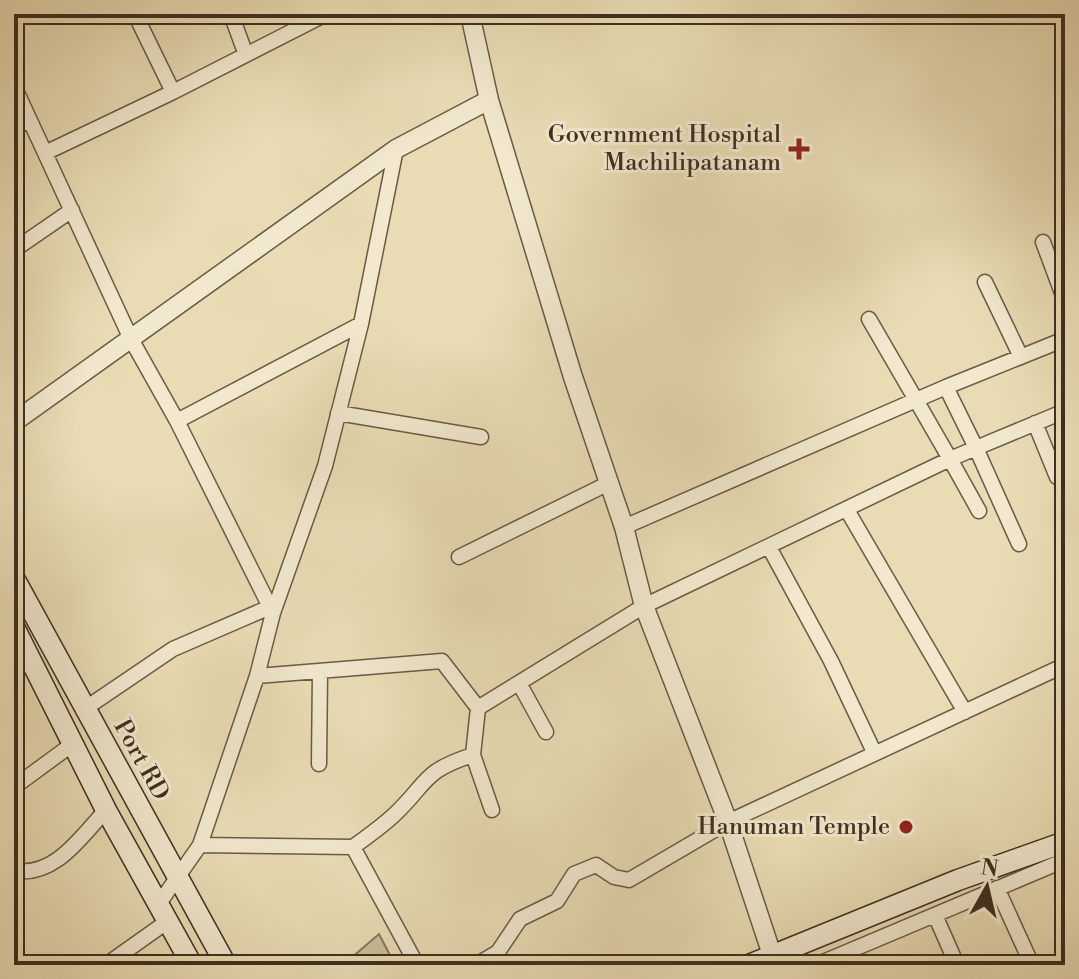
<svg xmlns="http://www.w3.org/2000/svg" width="1079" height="979" font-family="'Libre Bodoni',serif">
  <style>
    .green { fill: #ccbf9b; stroke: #86775e; stroke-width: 2 }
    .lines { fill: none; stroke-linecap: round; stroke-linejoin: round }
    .minor-casing { stroke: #6a5a46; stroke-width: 17 }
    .tertiary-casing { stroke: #6a5a46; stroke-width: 21 }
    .secondary-casing { stroke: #3f2f21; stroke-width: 23 }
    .minor { stroke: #f1e8ce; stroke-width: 14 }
    .tertiary { stroke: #f1e8ce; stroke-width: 18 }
    .secondary { stroke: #f1e8ce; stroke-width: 20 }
    .poi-dot { fill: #8f2418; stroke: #f1e8ce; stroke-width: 3 }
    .labels { text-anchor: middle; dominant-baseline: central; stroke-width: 6; stroke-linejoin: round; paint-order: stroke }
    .poi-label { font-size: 24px; fill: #3f2f21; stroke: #f1e8ce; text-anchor: end }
    .street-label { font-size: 24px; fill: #3f2f21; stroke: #f1e8ce }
  </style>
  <rect width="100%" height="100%" fill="#e9dcb4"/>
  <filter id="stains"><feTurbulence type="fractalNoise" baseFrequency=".0025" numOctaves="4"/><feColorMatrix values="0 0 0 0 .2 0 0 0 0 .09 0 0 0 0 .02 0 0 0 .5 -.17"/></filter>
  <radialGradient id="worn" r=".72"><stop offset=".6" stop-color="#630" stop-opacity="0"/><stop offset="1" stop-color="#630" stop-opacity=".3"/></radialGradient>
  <path class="green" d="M379,934L395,965H343Z"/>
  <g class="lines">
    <defs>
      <path id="minor" d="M231,14L246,55
        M14,86L131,339L177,421L273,613
        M173,92L326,14
        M14,129L29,119
        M45,153L173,92L135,14
        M1043,242L1065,301
        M14,250L72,210
        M985,282L1021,357
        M869,319L916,400L946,387
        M1065,339L946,387L976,448L1065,411
        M338,413L481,437
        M177,421L361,324
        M1035,423L1057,477L1065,480
        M847,510L965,712
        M624,527L916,400L950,459L976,448L1019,544
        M769,547L831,661L874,752
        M459,557L609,483
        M257,676L442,661L478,708L644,606L950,459L979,511
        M519,683L546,732
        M478,708L473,755L492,810
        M83,710L173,649L270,607
        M319,764L320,672
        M14,787L74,743
        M200,845L353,847L417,965
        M353,847C367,837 381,827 394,815C428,783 422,771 473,755
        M14,871C55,877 80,838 106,810
        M997,888L1032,965
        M158,905L200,845L257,676L273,613L325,466L361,324L396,149
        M935,915L957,965
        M106,965L168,921
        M476,965L498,952L520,919L557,901L574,874L596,865L614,877L629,880L728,822L1065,665
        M816,965L1065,860"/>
      <path id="tertiary" d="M489,100L573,377L624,527L644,606L728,822L772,955
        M14,422L396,149L489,100L470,14"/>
      <path id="secondary" d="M14,578L226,965
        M14,627L106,810L192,965
        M749,965L958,880L1065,842"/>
    </defs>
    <use href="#minor" class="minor-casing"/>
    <use href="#tertiary" class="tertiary-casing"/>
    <use href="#secondary" class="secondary-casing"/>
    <use href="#minor" class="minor"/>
    <use href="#tertiary" class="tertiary"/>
    <use href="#secondary" class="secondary"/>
  </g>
  <g class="poi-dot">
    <path d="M795 137h8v8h8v8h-8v8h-8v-8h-8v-8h8z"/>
    <circle cx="906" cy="827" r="8"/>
  </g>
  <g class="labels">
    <g class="poi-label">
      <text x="781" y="135">Government Hospital<tspan x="781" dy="28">Machilipatanam</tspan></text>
      <text x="890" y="827">Hanuman Temple</text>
    </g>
    <g class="street-label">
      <text transform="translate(141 760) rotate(61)">Port RD</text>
    </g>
  </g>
  <rect width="1079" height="979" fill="none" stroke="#e9dcb4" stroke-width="48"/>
  <rect x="16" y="16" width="1047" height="947" fill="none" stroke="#3f2f21" stroke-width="4"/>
  <rect x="24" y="24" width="1031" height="931" fill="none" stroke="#3f2f21" stroke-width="2"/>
  <g transform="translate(987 887) rotate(8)" stroke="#f1e8ce" stroke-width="6" paint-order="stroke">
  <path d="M0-6L14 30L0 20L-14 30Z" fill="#3f2f21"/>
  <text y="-12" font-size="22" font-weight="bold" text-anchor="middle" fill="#3f2f21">N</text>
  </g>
  <rect width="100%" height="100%" filter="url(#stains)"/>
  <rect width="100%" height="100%" fill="url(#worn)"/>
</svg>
